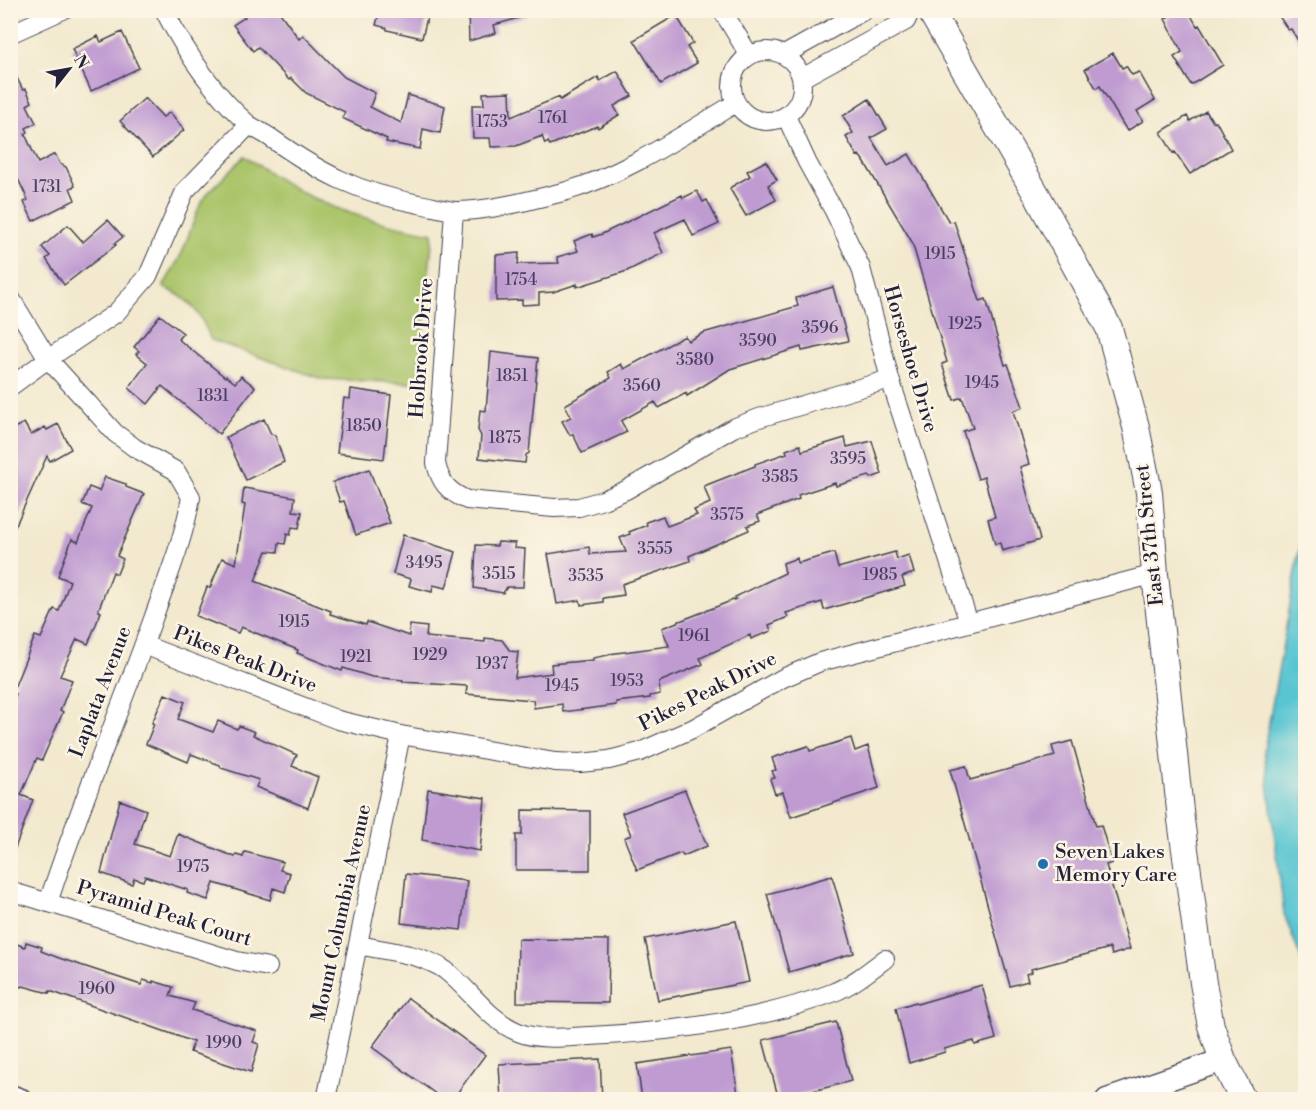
<svg xmlns="http://www.w3.org/2000/svg" width="1316" height="1110" font-family="'Libre Bodoni',serif">
  <style>
    .green { fill: #aac469; stroke: #667352; stroke-width: 1.5 }
    .water { fill: #59c5d1; stroke: #3e7486; stroke-width: 1.5 }
    .building { fill: #bf9bd2 }
    .lines { fill: none; stroke-linecap: round; stroke-linejoin: round }
    .minor-casing { stroke: #414051; stroke-width: 20 }
    .tertiary-casing { stroke: #414051; stroke-width: 25 }
    .secondary-casing { stroke: #414051; stroke-width: 28 }
    .minor { stroke: #fff; stroke-width: 18 }
    .tertiary { stroke: #fff; stroke-width: 22 }
    .secondary { stroke: #fff; stroke-width: 26 }
    .poi-dot { fill: #1f6fb2; stroke: #fcf5e5; stroke-width: 2 }
    .labels { text-anchor: middle; dominant-baseline: central; stroke-width: 5; stroke-linejoin: round; paint-order: stroke }
    .number-label { font-size: 16px; fill: #494061 }
    .street-label { font-size: 20px; fill: #22223b; stroke: #fcf5e5 }
    .poi-label { font-size: 20px; fill: #22223b; stroke: #fcf5e5; text-anchor: start }
  </style>
  <rect width="100%" height="100%" fill="#fcf5e5"/>
  <filter id="ink" filterUnits="userSpaceOnUse"><feTurbulence type="fractalNoise" baseFrequency=".0167" numOctaves="2"/><feDisplacementMap in="SourceGraphic" scale="12" xChannelSelector="R" yChannelSelector="G"/><feConvolveMatrix kernelMatrix="1 2 1 2 8 2 1 2 1" color-interpolation-filters="sRGB"/></filter>
  <filter id="wash" filterUnits="userSpaceOnUse"><feTurbulence type="fractalNoise" baseFrequency=".008" numOctaves="4" result="noise"/><feDisplacementMap in="SourceGraphic" scale="24" xChannelSelector="R" yChannelSelector="G"/><feGaussianBlur stdDeviation="1.35" result="paint"/><feColorMatrix in="noise" values="0 0 0 0 0 0 0 0 0 0 0 0 0 0 0 0 0 1.4 0 .05"/><feComposite in="paint" operator="in"/></filter>
  <g filter="url(#wash)">
    <rect width="100%" height="100%" fill="#f2e9ce"/>
    <path class="green" d="M245,156C260,166 276,178 292,187C336,213 384,224 433,233L418,379L412,383L322,379L211,340C200,312 190,298 163,287L182,253L199,207L208,193Z"/>
    <path class="water" d="M1305,520V969L1284,914L1264,750Z"/>
    <g id="blocks">
      <path class="building" d="M240,10H278L299,39L303,35L344,77L375,93L370,107L401,123L408,95L445,106L440,133L423,129L420,149L386,142L387,139L342,118L345,112L306,93L291,78L289,80L258,47L253,51L233,25L245,17Z
        M380,10H429L422,38L387,30V28L376,25Z
        M468,10H528L529,15L494,25L496,33L469,41Z
        M1178,10H1188L1197,26L1199,25L1223,65L1191,85L1174,57L1182,52L1165,19Z
        M1288,10H1305V52L1291,29L1288,30L1279,16Z
        M676,15L693,43L687,47L697,63L661,84L634,40Z
        M122,32L139,68L91,91L72,49L98,36L101,42Z
        M1113,53L1122,68L1126,66L1132,75L1139,72L1155,100L1137,111L1143,121L1127,131L1100,86L1096,88L1085,69Z
        M10,64L23,90L26,89L32,102L27,105L36,123L26,128L28,132L25,134L38,163L55,154L60,164L66,167L75,186L70,188L75,200L33,221L24,202L28,200L10,162Z
        M617,71L632,96L614,106L619,115L598,128L597,126L550,145L548,142L545,144L542,136L516,146L491,147L490,138H473L472,105H484L483,93L510,92L511,117L559,97L560,100L598,77L600,81Z
        M145,98L163,117L170,112L184,130L153,157L120,121Z
        M869,99L887,129L871,138L888,166L909,154L949,222L954,221L980,301L986,299L1005,365L1008,364L1023,407L1013,411L1029,464L1020,467L1040,540L1002,551L1000,543L995,544L988,519L995,517L984,477L978,479L963,431L973,428L962,397L954,400L942,364L947,362L912,242L865,163L859,155L857,156L846,137L853,133L843,116Z
        M1206,111L1213,122L1216,121L1231,149L1190,174L1175,152L1173,153L1161,132L1187,116L1190,121Z
        M766,161L777,180L768,185L776,200L746,216L730,189L731,187L750,176L747,171Z
        M697,191L703,202L707,200L719,224L693,236L685,219L654,233L663,253L627,271L577,287V284L553,292L539,293V304L522,305V300L496,301V255L519,253L518,264L559,263L557,257L578,251L574,241L592,234L593,237L602,234L682,195L683,198Z
        M108,220L123,237L114,244L116,245L64,285L46,259L50,256L42,247L68,225L83,242Z
        M833,287L848,341L802,351L801,347L730,369L687,396L686,393L659,408L655,402L621,421L627,432L582,453L573,434L570,435L562,421L571,417L565,405L611,378L608,372L621,364L624,369L685,336L688,341L703,333L798,306L796,298Z
        M160,315L183,333L178,339L225,377L226,376L235,383L241,376L255,387L219,434L162,386L148,404L129,388L147,363L136,354L139,351L134,347Z
        M491,352L538,358L529,453L526,455L525,463L479,458L481,436L478,430L480,410L486,411Z
        M351,389L391,395L384,459L337,453L344,398L350,399Z
        M264,419L271,434L275,435L284,462L246,480L226,437Z
        M24,423L31,435L45,427L47,430L58,424L71,449L50,461L47,456L10,538V430Z
        M845,438L847,447L872,441L882,474L871,478L869,476L836,486L835,483L798,495L799,499L757,515L760,521L747,526L749,530L689,556L690,561L622,584L624,595L603,598V602L581,605L580,600L557,604L548,554L589,547L590,554L626,552L620,538L630,534L629,532L647,525L646,522L663,516L667,526L697,515L694,510L710,503L704,486L755,466V464L787,453L786,450L800,445L802,451Z
        M369,469L390,523L356,535L344,501L340,502L333,482Z
        M105,477L126,484V487L144,494L117,556L123,559L117,574L113,572L98,611L101,612L88,644L77,639L60,676L72,680L60,711L63,712L42,760L37,758L21,795L33,800L12,856H10V708L16,694L12,693L35,636L41,638L54,609L59,611L70,581L58,576L72,539L78,542L92,508L82,504L89,487L99,491Z
        M244,488L295,497L293,511L302,512L299,528L292,527L290,535L287,534L285,544L279,543L278,552L267,551L255,581L331,611L330,614L366,625L367,622L409,636L410,625L427,627L426,637L485,642V638L502,640L510,651L518,652L515,678L552,673L551,664L593,660V658L609,655V654L669,646L662,628L736,599L735,597L785,573L783,563L797,558L798,563L834,553L838,568L895,552L897,559L909,555L914,573L902,577L905,586L824,610L822,602L786,613L788,617L769,625L771,631L751,639L750,635L700,658L703,664L659,682L660,694L650,696V698L616,702V705L563,712L562,704L534,708L533,700L466,694L467,686L403,682V680L372,677L343,668L342,671L297,653L298,650L241,627L238,633L196,616L207,587L210,588L222,558L236,564L245,505L242,504Z
        M403,535L456,552L446,588L433,585L432,592L409,586L411,579L393,574Z
        M498,542L515,543L514,548L525,549L523,587H507L503,593L474,588L476,545L497,546Z
        M165,694L185,702L178,719L213,732L218,721L237,729L239,726L255,732L253,735L297,755L292,766L318,777L308,808L256,787L259,780L221,768L220,765L191,754L188,762L146,744L154,724L152,723Z
        M851,738L855,751L868,746L879,788L791,817L783,792L775,794L770,779L775,778L772,771L776,770L772,758L808,746L810,751Z
        M1072,741L1096,826L1101,825L1112,863L1106,865L1130,949L1112,955L1110,948L1031,969L1032,972L1026,974L1028,981L1010,986L950,770L966,766L970,780L1055,756L1052,746Z
        M428,789L485,798L480,851L422,840Z
        M685,790L707,846L683,856L681,853L637,870L624,838L631,835L622,813Z
        M120,800L146,810L135,844L170,856L178,834L235,857L236,855L243,857L245,852L283,862L280,870L290,873L285,892L273,888L270,900L214,883L208,900L187,893L188,890L145,876L143,881L134,878L132,884L101,873Z
        M522,810L590,811V870H516V835H522Z
        M406,874L467,881L461,930L401,923Z
        M832,876L854,953L789,972L767,894Z
        M736,921L749,982L658,1000L645,939Z
        M518,939L609,940L608,1003L517,1002Z
        M26,942L42,947L41,951L59,958L141,985L143,980L153,983V981L173,987L170,996L195,1003L192,1010L257,1031L253,1042L259,1044L251,1072L190,1052L193,1042L172,1034L50,991L49,993L23,986L22,987L10,984V953L14,943L25,947Z
        M982,985L996,1039L975,1045L974,1041L944,1049L945,1052L909,1063L896,1008L916,1002L917,1004Z
        M408,998L485,1055L452,1100H444L372,1047Z
        M836,1022L851,1081L779,1100L763,1040Z
        M731,1050L739,1100H642L637,1064Z
        M600,1059L602,1100H501L499,1064Z"/>
    </g>
  </g>
  <g filter="url(#ink)">
    <use href="#blocks" fill-opacity="0" stroke="#414051" stroke-width="1.5"/>
    <g class="lines">
      <defs>
        <path id="minor" d="M164,10C185,51 214,94 248,124C255,129 264,133 271,138C322,174 357,192 419,204C431,206 443,210 455,211C487,212 535,199 567,191C628,173 682,135 736,103
          M722,10L749,55
          M10,34L63,10
          M732 86a35 35 0 1 1 70 0a35 35 0 1 1-70 0Z
          M784,55L865,10
          M802,78L906,21L911,10
          M786,116L807,162L834,211L861,268L890,379L969,623
          M454,211L436,463C440,482 448,492 467,500L554,508L579,507L603,500L626,490L733,428L759,418L890,379
          M10,297L48,359L115,433L135,448L176,471L191,497C184,539 167,579 153,619C119,714 79,807 48,903
          M10,387L48,359L116,313L148,276L185,191L249,125
          M144,645L338,720L401,735L555,762L580,763L609,760L640,752L692,729L783,678L820,662L1155,574
          M10,891L237,961L268,967
          M358,945C386,951 421,953 445,970C470,989 487,1019 518,1032C540,1041 566,1037 590,1036C667,1032 760,1021 832,993C852,985 868,972 885,959
          M326,1100L401,735"/>
        <path id="tertiary" d="M10,1096L21,1100
          M1107,1100L1223,1060"/>
        <path id="secondary" d="M930,10L1038,197L1109,328L1136,427L1149,492L1155,574L1181,820L1203,983L1211,1026L1223,1060L1243,1100"/>
      </defs>
      <use href="#minor" class="minor-casing"/>
      <use href="#tertiary" class="tertiary-casing"/>
      <use href="#secondary" class="secondary-casing"/>
      <use href="#minor" class="minor"/>
      <use href="#tertiary" class="tertiary"/>
      <use href="#secondary" class="secondary"/>
    </g>
  </g>
  <circle class="poi-dot" cx="1043" cy="864" r="6"/>
  <g class="labels">
    <g class="number-label">
      <text x="553" y="118">1761</text>
      <text x="492" y="122">1753</text>
      <text x="47" y="187">1731</text>
      <text x="940" y="254">1915</text>
      <text x="521" y="280">1754</text>
      <text x="965" y="324">1925</text>
      <text x="820" y="328">3596</text>
      <text x="758" y="341">3590</text>
      <text x="695" y="360">3580</text>
      <text x="512" y="376">1851</text>
      <text x="982" y="383">1945</text>
      <text x="642" y="386">3560</text>
      <text x="213" y="396">1831</text>
      <text x="364" y="426">1850</text>
      <text x="505" y="438">1875</text>
      <text x="848" y="459">3595</text>
      <text x="780" y="477">3585</text>
      <text x="727" y="515">3575</text>
      <text x="655" y="549">3555</text>
      <text x="424" y="563">3495</text>
      <text x="499" y="574">3515</text>
      <text x="880" y="575">1985</text>
      <text x="586" y="576">3535</text>
      <text x="294" y="622">1915</text>
      <text x="694" y="636">1961</text>
      <text x="430" y="655">1929</text>
      <text x="356" y="657">1921</text>
      <text x="492" y="664">1937</text>
      <text x="627" y="681">1953</text>
      <text x="562" y="686">1945</text>
      <text x="193" y="867">1975</text>
      <text x="97" y="989">1960</text>
      <text x="224" y="1043">1990</text>
    </g>
    <g class="street-label">
      <text transform="translate(422 348) rotate(-86)">Holbrook Drive</text>
      <text transform="translate(910 359) rotate(74)">Horseshoe Drive</text>
      <text transform="translate(1150 535) rotate(-96)">East 37th Street</text>
      <text transform="translate(245 660) rotate(21)">Pikes Peak Drive</text>
      <text transform="translate(101 692) rotate(-69)">Laplata Avenue</text>
      <text transform="translate(708 692) rotate(-27)">Pikes Peak Drive</text>
      <text transform="translate(342 913) rotate(-78)">Mount Columbia Avenue</text>
      <text transform="translate(164 914) rotate(17)">Pyramid Peak Court</text>
    </g>
    <g class="poi-label">
      <text x="1055" y="852">Seven Lakes<tspan x="1055" dy="23">Memory Care</tspan></text>
    </g>
  </g>
  <rect width="1316" height="1110" fill="none" stroke="#fcf5e5" stroke-width="36"/>
  <g transform="translate(69 69) rotate(59)" stroke="#fcf5e5" stroke-width="4.5" paint-order="stroke">
  <path d="M0-4.5L10 22L0 15L-10 22Z" fill="#22223b"/>
  <text y="-9" font-size="16" font-weight="bold" text-anchor="middle" fill="#22223b">N</text>
  </g>
</svg>
